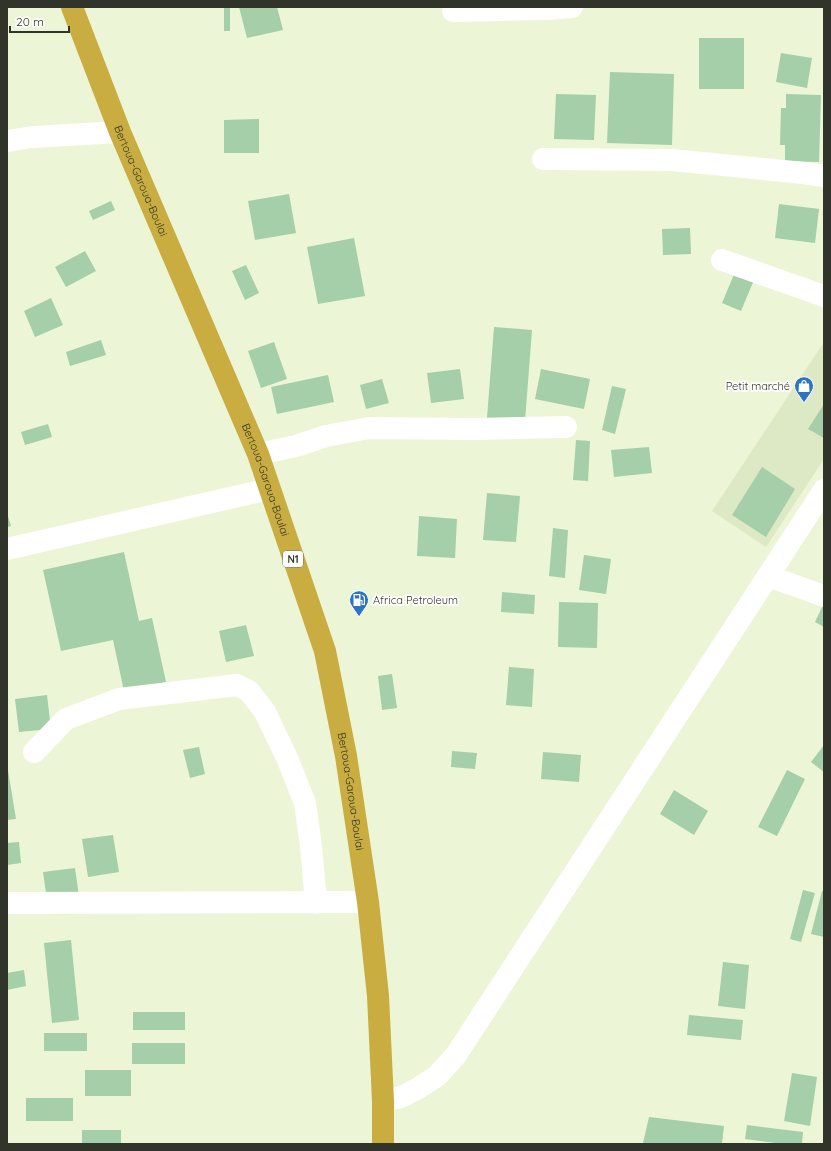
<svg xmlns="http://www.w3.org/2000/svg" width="831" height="1151" font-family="Quicksand,sans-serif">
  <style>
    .built { fill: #dde9c4 }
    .building { fill: #a4cfa8 }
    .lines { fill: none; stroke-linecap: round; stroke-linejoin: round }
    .minor { stroke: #fff; stroke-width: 22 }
    .highway { stroke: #c9ad41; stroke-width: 22 }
    .labels { text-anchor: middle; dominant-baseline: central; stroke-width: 3.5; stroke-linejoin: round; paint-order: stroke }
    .shield { fill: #fff; stroke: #6f7269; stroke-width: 1 }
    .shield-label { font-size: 10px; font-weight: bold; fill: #313529 }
    .street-label { font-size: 11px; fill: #313529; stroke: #fff }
    .poi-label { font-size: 11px; fill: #313529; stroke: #fff; text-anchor: end }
  </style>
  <rect width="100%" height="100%" fill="#ecf5d6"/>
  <path class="built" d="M822,345L824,346V459L766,547L712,511Z"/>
  <path class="building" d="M224,7H230V31H224Z
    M239,7H277L283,30L247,38Z
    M699,38H744V89H699Z
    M781,53L812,58L807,88L776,82Z
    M610,72L674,74L672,145L607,143Z
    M556,94L596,95L594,140L554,139Z
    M786,94L821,95L819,162L785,161V145H780L781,108H786Z
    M259,119V153H224V120Z
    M289,194L296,233L255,240L248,201Z
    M111,201L115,210L93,220L89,211Z
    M779,204L819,209L815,243L775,238Z
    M690,228L691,254L663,255L662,229Z
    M354,238L365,296L318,304L307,247Z
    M85,251L96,271L66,287L55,267Z
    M246,265L259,293L245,300L232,271Z
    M735,272L754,280L741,311L722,303Z
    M51,298L63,325L35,337L24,311Z
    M494,327L532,330L525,421L487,418Z
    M101,340L106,355L70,366L66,352Z
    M274,342L287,379L261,388L248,351Z
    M460,369L464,399L431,403L427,373Z
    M541,369L590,379L584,409L535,399Z
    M328,375L334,402L277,414L271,387Z
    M382,379L389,403L366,409L360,385Z
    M612,386L626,389L615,434L602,430Z
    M824,404V438L808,429Z
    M48,424L52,437L25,445L21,432Z
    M576,440L590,441L588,481L573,480Z
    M649,447L652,473L614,477L611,450Z
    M762,467L795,489L766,537L732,515Z
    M487,493L520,496L516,542L483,540Z
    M7,513L11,526L7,527Z
    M419,516L457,519L455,558L417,556Z
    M553,528L568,530L565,578L549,576Z
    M124,552L139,621L152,618L166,682L124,691L113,640L61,651L43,570Z
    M584,555L611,559L606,594L579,590Z
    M502,592L535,595L534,614L501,612Z
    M559,602L598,603L597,648L558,647Z
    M824,603V627L815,622Z
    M246,625L254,656L226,662L219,631Z
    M509,667L534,669L532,707L506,705Z
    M392,674L397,708L382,710L378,676Z
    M47,695L51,729L19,732L15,699Z
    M824,745V772L811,762Z
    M199,747L205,774L190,778L183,750Z
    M452,751L477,753L475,769L451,767Z
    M543,752L581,755L579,782L541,779Z
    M7,770H8L16,819L7,820Z
    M787,770L805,779L777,836L758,827Z
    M674,790L708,811L694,835L660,814Z
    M113,835L119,872L88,877L82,839Z
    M19,842L21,863L7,865V843Z
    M75,868L79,896L47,900L43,872Z
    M803,890L815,893L801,942L790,939Z
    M822,891H824V937L811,934Z
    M71,940L79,1020L52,1023L44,943Z
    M723,962L749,965L745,1009L718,1006Z
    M24,970L26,986L7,990V973Z
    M133,1012H185V1030H133Z
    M689,1015L743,1020L741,1040L687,1035Z
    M44,1033H87V1051H44Z
    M132,1043H185V1064H132Z
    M85,1070H131V1096H85Z
    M792,1073L817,1077L810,1126L784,1121Z
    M26,1098H73V1121H26Z
    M649,1117L724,1126L722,1144H659L643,1143Z
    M747,1125L803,1132L802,1144H784L745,1139Z
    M82,1130H121V1143H82Z"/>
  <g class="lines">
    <path class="minor" d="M453,11L548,9L572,7
      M7,141L33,137L120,132
      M543,159L672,160L804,173L824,176
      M722,260L824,296
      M258,454L296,446L326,436L369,428L472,429L566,427
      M7,549L269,489
      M768,576L824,596
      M34,752L66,719L119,699L237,685L249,691L265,712L287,758L305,803L311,846L316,903
      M7,903L368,902
      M383,1101L401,1097L417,1089L437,1076L456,1055L824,490"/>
    <path class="highway" id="s1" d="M72,7L120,132L258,454L325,651L346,756L368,902L378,996L383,1101V1144"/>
  </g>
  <defs>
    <symbol id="shop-pin" viewBox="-11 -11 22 30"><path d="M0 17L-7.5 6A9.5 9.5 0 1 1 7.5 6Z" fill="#2c74c4" stroke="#fff"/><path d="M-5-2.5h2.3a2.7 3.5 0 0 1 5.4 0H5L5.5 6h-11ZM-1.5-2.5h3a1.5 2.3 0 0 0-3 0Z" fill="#fff"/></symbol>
    <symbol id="fuel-pin" viewBox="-11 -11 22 30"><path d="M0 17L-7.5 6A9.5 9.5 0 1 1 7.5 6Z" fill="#2c74c4" stroke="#fff"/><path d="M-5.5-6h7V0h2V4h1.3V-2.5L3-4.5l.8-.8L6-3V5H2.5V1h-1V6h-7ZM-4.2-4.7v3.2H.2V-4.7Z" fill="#fff"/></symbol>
  </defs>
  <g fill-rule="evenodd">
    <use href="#shop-pin" x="793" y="375" width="22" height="30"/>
    <use href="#fuel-pin" x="348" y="589" width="22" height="30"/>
  </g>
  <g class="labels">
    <rect class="shield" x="283" y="551" width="20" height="16" rx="3"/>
    <g class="shield-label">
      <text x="293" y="559">N1</text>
    </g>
    <g class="street-label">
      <text stroke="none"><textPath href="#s1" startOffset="187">Bertoua-Garoua-Boulai</textPath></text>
      <text stroke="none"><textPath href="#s1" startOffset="511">Bertoua-Garoua-Boulai</textPath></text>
      <text stroke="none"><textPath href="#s1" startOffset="835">Bertoua-Garoua-Boulai</textPath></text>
    </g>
    <g class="poi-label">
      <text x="790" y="386">Petit marché</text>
      <text x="373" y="600" text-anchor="start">Africa Petroleum</text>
    </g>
  </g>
  <rect width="831" height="1151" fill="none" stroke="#313529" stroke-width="16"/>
  <path d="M10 26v6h59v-6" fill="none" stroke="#313529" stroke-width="2"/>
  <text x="16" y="26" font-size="12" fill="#313529" stroke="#ffffff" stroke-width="3" paint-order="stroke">20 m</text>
</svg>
